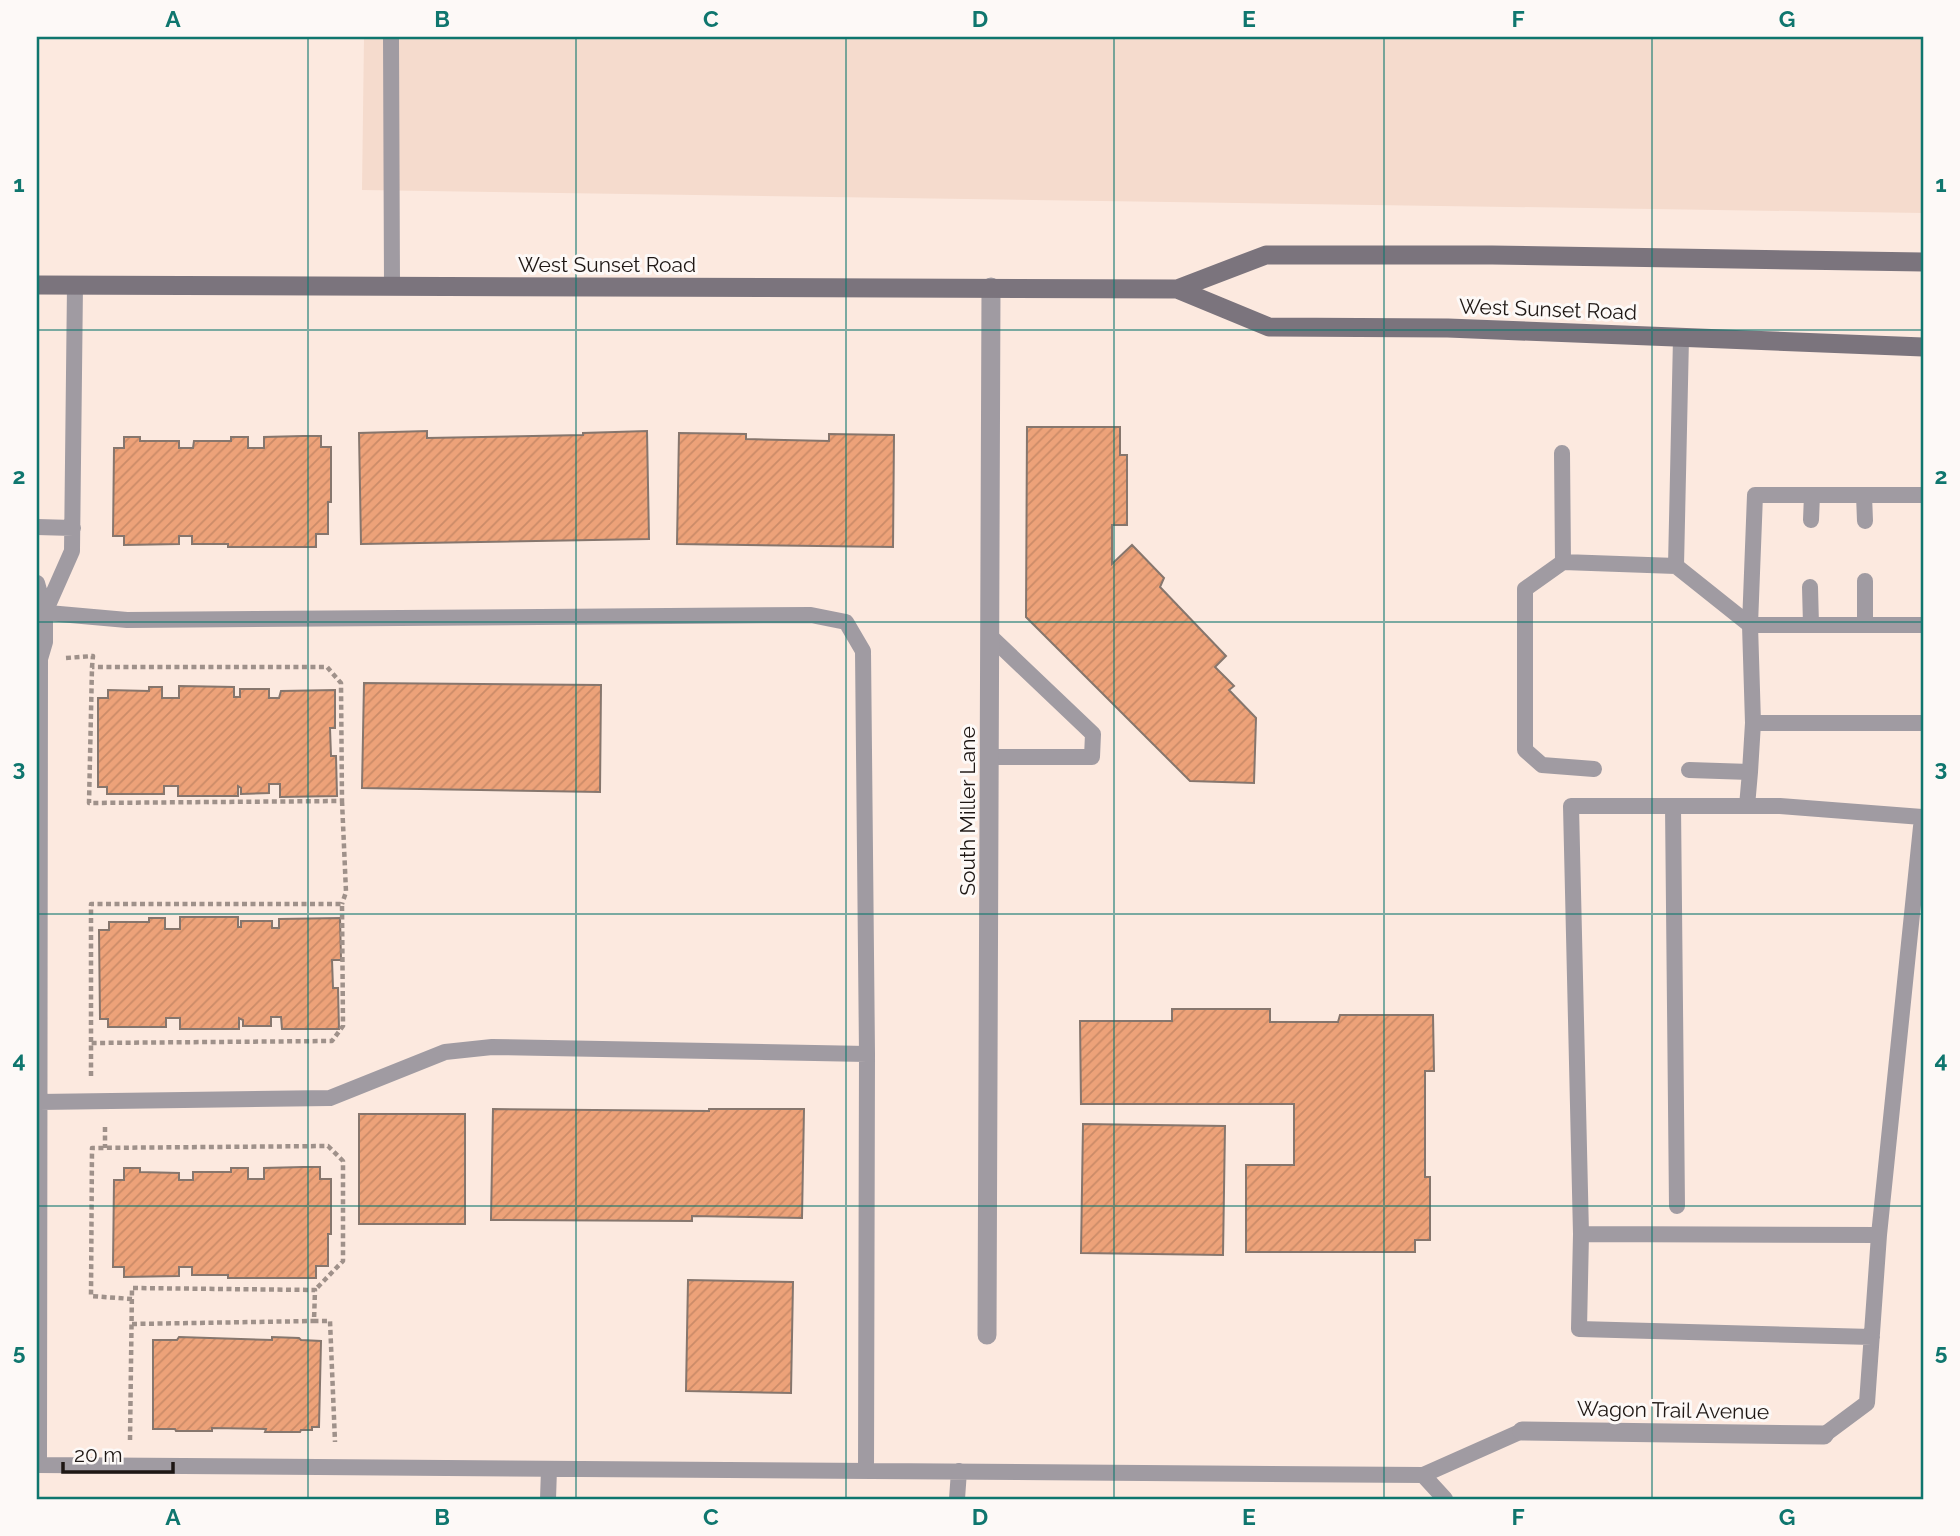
<svg xmlns="http://www.w3.org/2000/svg" width="1960" height="1536" font-family="Raleway,sans-serif">
  <style>
    .built { fill: #f5dbcd }
    .building { fill: url(#building-hatch); stroke: #86766d; stroke-width: 2 }
    .lines { fill: none; stroke-linecap: round; stroke-linejoin: round }
    .path { stroke: #9f918a; stroke-width: 4.5; stroke-dasharray: 5 3.5; stroke-linecap: butt }
    .service { stroke: #a09ba2; stroke-width: 16 }
    .minor { stroke: #a09ba2; stroke-width: 19 }
    .secondary { stroke: #7b747d; stroke-width: 19 }
    .grid { fill: none; stroke: #0f766e; stroke-width: 2; stroke-opacity: 0.55 }
    .labels { text-anchor: middle; dominant-baseline: central; stroke-width: 6; stroke-linejoin: round; paint-order: stroke }
    .street-label { font-size: 21px; fill: #1e1714; stroke: #fdf9f7 }
    .neatline { fill: none; stroke: #0f766e; stroke-width: 2.5 }
    .grid-label { font-size: 23px; text-anchor: middle; font-weight: bold; fill: #0f766e }
  </style>
  <defs>
    <pattern id="building-hatch" width="6" height="6" patternUnits="userSpaceOnUse" patternTransform="scale(1.75)"><rect width="6" height="6" fill="#eda279"/><path d="M-1 1l2-2M0 6l6-6M5 7l2-2" fill="none" stroke="#cb8b68"/></pattern>
  </defs>
  <rect width="100%" height="100%" fill="#fce9df"/>
  <path class="built" d="M364,37H1923V213L362,190Z"/>
  <path class="building" d="M1027,427H1120V455H1127V525H1112V564L1132,545L1164,578L1160,587L1226,656L1215,667L1234,686L1229,690L1256,718L1254,783L1190,781L1026,617Z
    M427,431V438L583,435V433L647,431L649,539L361,544L359,433Z
    M679,433L746,434V439L829,441V434L894,435L893,547L677,544Z
    M303,436H321V447H331V502H328V534H316V547H228V544H192V536H179V544L124,545V536H113L114,448H124V437H140V441H179V448H193L194,441H231V437H248V448H264V437Z
    M364,683L601,685L600,792L362,788Z
    M179,686L234,687V697H240V689H269V698H279L281,691L335,690V728H330L331,756H336L337,796L280,797V784H269V793L241,794V788L238,786V796H178V786H164V794H107V787H98V698H108V690L149,691V687H162V698H179Z
    M180,917H238V927H241V921H272V928H279V919L340,918L341,960H332L333,988H338L339,1029H282L281,1017H271V1026H243V1020L239,1018V1029H180V1018H166V1027H108V1019H100L99,930H109V922H149V918H165V929H180Z
    M1172,1009H1270V1022H1338L1340,1015H1433L1434,1071H1425V1177H1430V1240H1415V1252H1246V1165H1294V1104H1081L1080,1021H1172Z
    M493,1109L709,1111V1109H804L802,1218L692,1216V1221L491,1220Z
    M359,1114H465V1224H359Z
    M1083,1124L1225,1126L1223,1255L1081,1253Z
    M303,1167H320V1179H331V1234H328V1266H316V1278H228V1275H192V1267H179V1276L124,1277V1267H113L114,1180H124V1168H140V1172L179,1173V1180H193V1172H231V1168H248V1179H264V1168Z
    M688,1280L793,1282L791,1393L686,1391Z
    M179,1337L272,1340V1337L299,1338L301,1340L321,1341L319,1427H312V1430H301L300,1432H265L266,1429L212,1428V1431H176L175,1429H153V1340H177Z"/>
  <g class="lines">
    <path class="path" d="M66,658L93,656L92,667L89,803L342,801L341,683L327,667H92
      M342,801L346,892L342,904
      M91,1076V904H342L343,1026L332,1041L91,1043
      M105,1127V1148
      M132,1299L91,1296L92,1148L328,1146L343,1161V1261L315,1290
      M132,1324L314,1321
      M130,1440L132,1288L315,1290L314,1321H330L335,1442"/>
    <path class="service" d="M391,37L392,286
      M1681,338L1676,566L1750,625H1923
      M1562,453L1563,562L1676,566
      M1864,495L1865,521
      M1923,495H1755L1750,625L1753,723H1923
      M1811,520L1812,495
      M37,527L73,528
      M1563,562L1525,589V750L1542,765L1594,769
      M37,583L45,612L72,551L75,285
      M1810,587L1811,625
      M37,612L127,620L811,615L846,622L863,651L867,1054L866,1471
      M1865,625V581
      M990,757H1092L1093,734L990,636
      M1689,770L1750,772L1753,723
      M1673,806L1677,1206
      M1747,806L1750,772
      M39,1102L330,1098L445,1052L492,1047L867,1054
      M1581,1234L1579,1329L1872,1337
      M1824,1435L1867,1403L1879,1235L1581,1234L1571,806H1780L1922,817L1879,1235
      M37,1465L1423,1475L1445,1499
      M39,1465L40,659L45,642V612
      M1423,1475L1522,1431
      M548,1499L549,1469
      M957,1499L959,1471"/>
    <path class="minor" d="M987,1335L991,287
      M1522,1431L1824,1435"/>
    <path class="secondary" d="M37,285L1177,289L1266,255H1492L1923,262
      M1177,289L1269,327L1448,328L1923,347"/>
  </g>
  <path class="grid" d="M308,37V1499M576,37V1499M846,37V1499M1114,37V1499M1384,37V1499M1652,37V1499M37,330H1923M37,622H1923M37,914H1923M37,1206H1923"/>
  <g class="labels">
    <g class="street-label">
      <text x="607" y="264">West Sunset Road</text>
      <text transform="translate(1548 309) rotate(2)">West Sunset Road</text>
      <text transform="translate(967 811) rotate(-90)">South Miller Lane</text>
      <text transform="translate(1673 1410) rotate(1)">Wagon Trail Avenue</text>
    </g>
  </g>
  <rect width="1960" height="1536" fill="none" stroke="#fdf9f7" stroke-width="77"/>
  <path d="M63 1462v10h110v-10" fill="none" stroke="#1e1714" stroke-width="3.5"/>
  <text x="74" y="1462" font-size="21" fill="#1e1714" stroke="#fdf9f7" stroke-width="5" paint-order="stroke">20 m</text>
  <rect x="38" y="38" width="1884" height="1460" class="neatline"/>
  <g class="grid-label">
    <text x="173" y="27">A</text>
    <text x="442" y="27">B</text>
    <text x="711" y="27">C</text>
    <text x="980" y="27">D</text>
    <text x="1249" y="27">E</text>
    <text x="1518" y="27">F</text>
    <text x="1787" y="27">G</text>
    <text x="19" y="192">1</text>
    <text x="1941" y="192">1</text>
    <text x="19" y="484">2</text>
    <text x="1941" y="484">2</text>
    <text x="19" y="776">3</text>
    <text x="1941" y="776">3</text>
    <text x="19" y="1068">4</text>
    <text x="1941" y="1068">4</text>
    <text x="19" y="1360">5</text>
    <text x="1941" y="1360">5</text>
    <text x="173" y="1525">A</text>
    <text x="442" y="1525">B</text>
    <text x="711" y="1525">C</text>
    <text x="980" y="1525">D</text>
    <text x="1249" y="1525">E</text>
    <text x="1518" y="1525">F</text>
    <text x="1787" y="1525">G</text>
  </g>
</svg>
